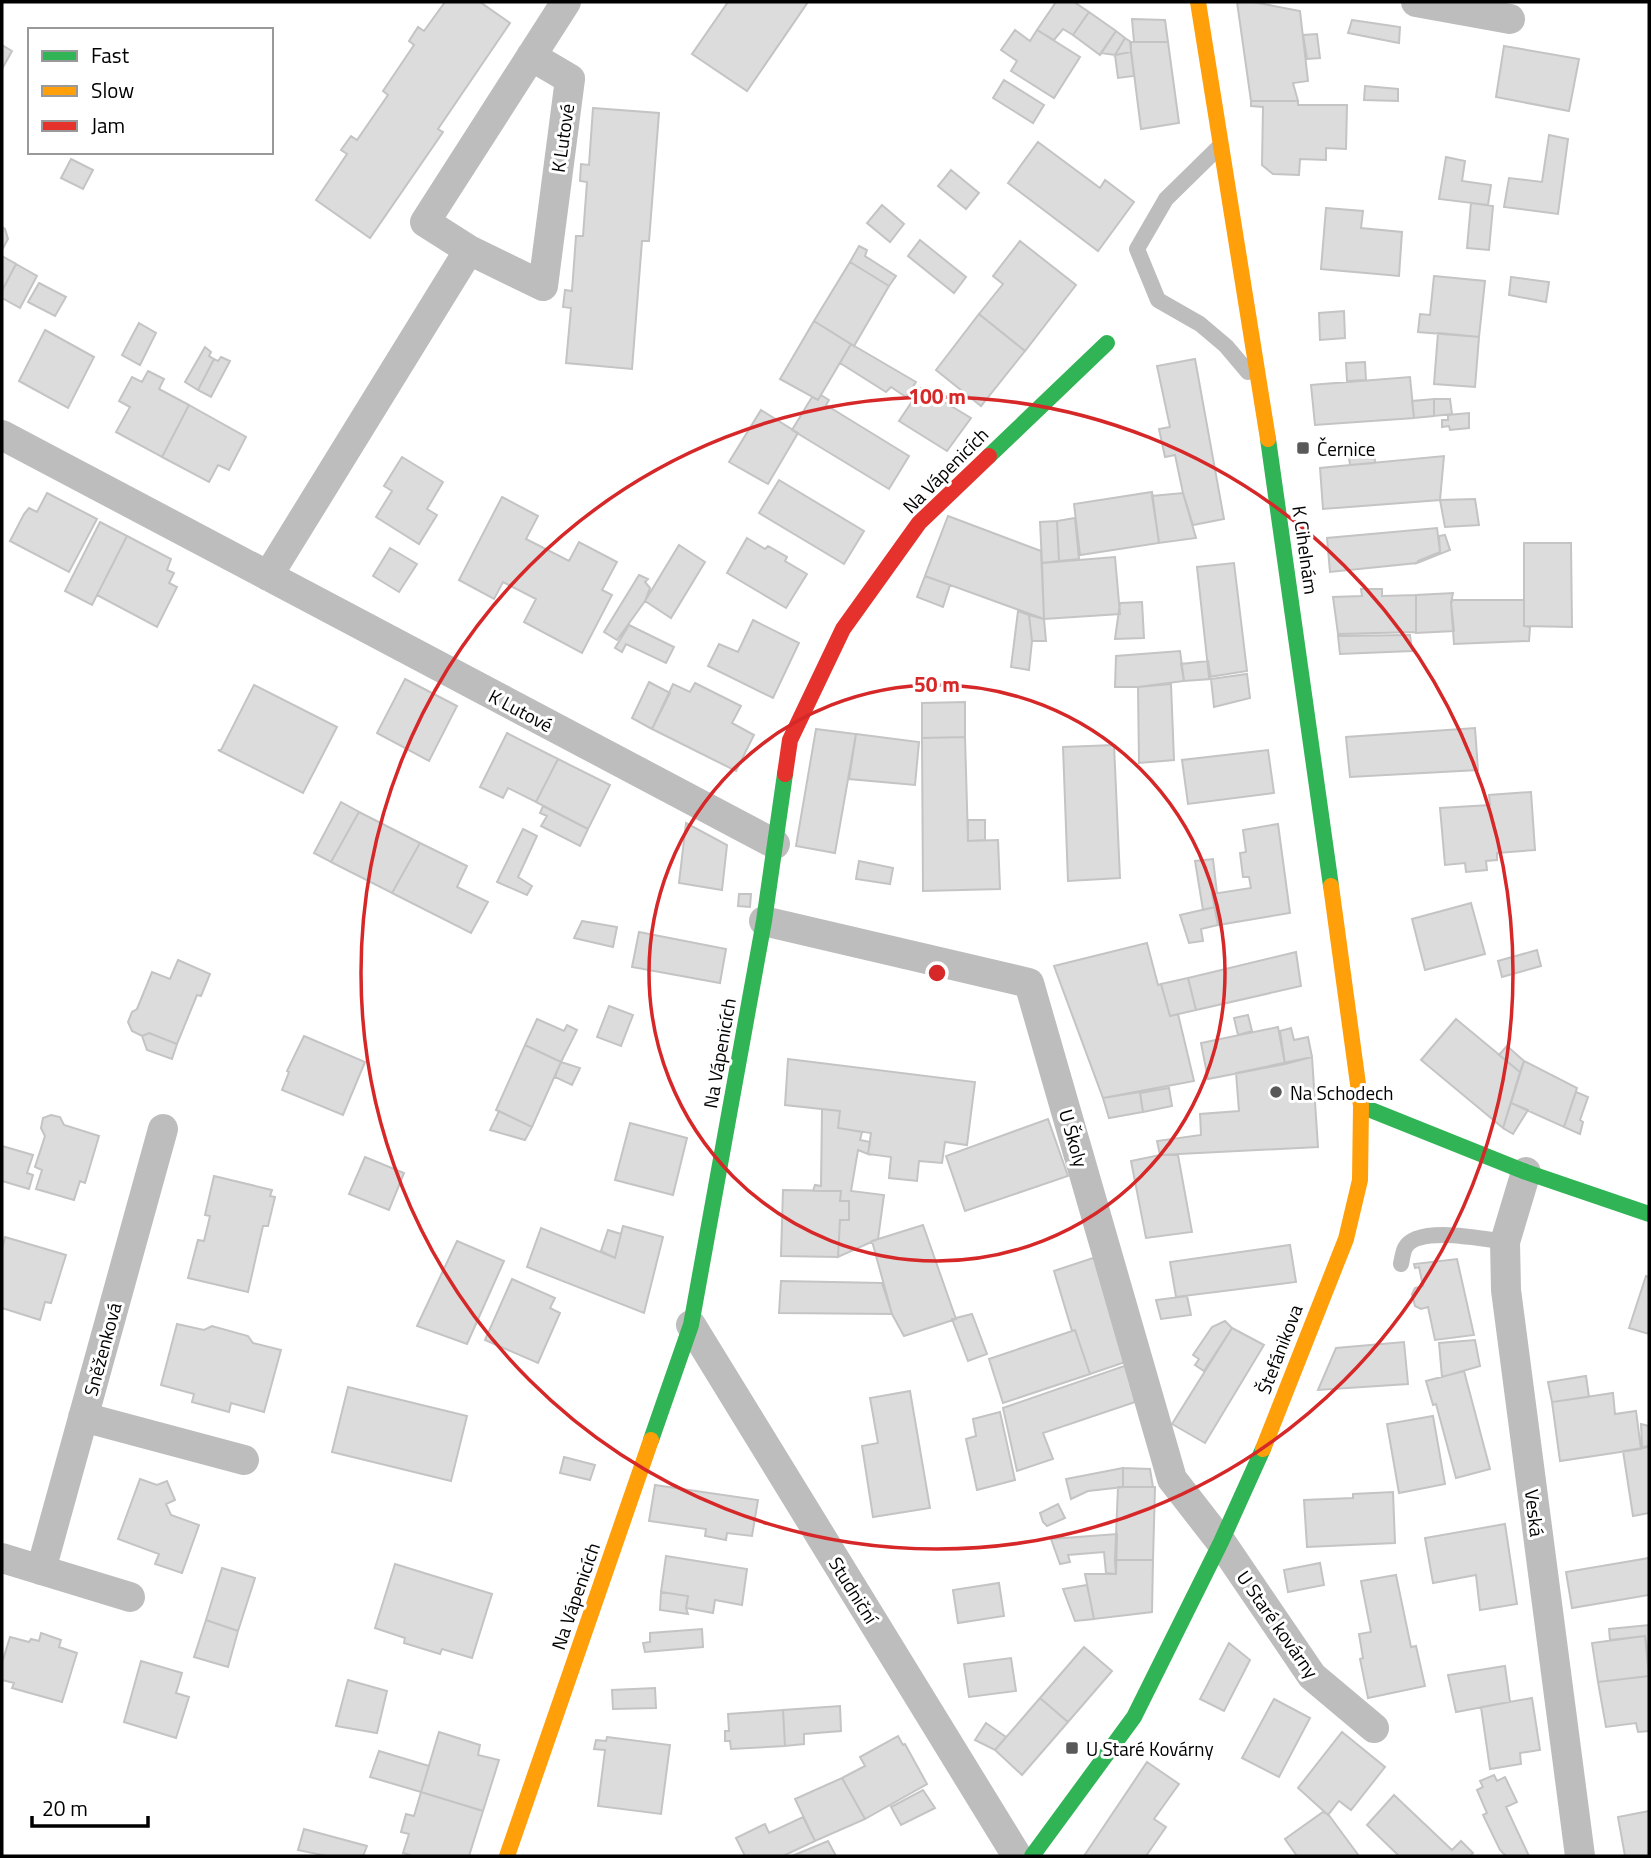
<svg xmlns="http://www.w3.org/2000/svg" width="1651" height="1858" font-family="'Titillium Web',sans-serif">
  <style>
    .building { fill: #dcdcdc; stroke: #c4c4c4; stroke-width: 2 }
    .lines { fill: none; stroke-linecap: round; stroke-linejoin: round }
    .lane { stroke: #bdbdbd; stroke-width: 16 }
    .street { stroke: #bdbdbd; stroke-width: 30 }
    .fast { stroke: #30b455; stroke-width: 16 }
    .slow { stroke: #ff9f0a; stroke-width: 16 }
    .jam { stroke: #e5322d; stroke-width: 16 }
    .ring { fill: none; stroke: #d62828; stroke-width: 3.5 }
    .poi-dot { fill: #595959; stroke: #fff; stroke-width: 2.5 }
    .labels { text-anchor: middle; dominant-baseline: central; stroke-width: 6; stroke-linejoin: round; paint-order: stroke }
    .street-label { font-size: 19px; fill: #000; stroke: #fff }
    .poi-label { font-size: 19px; fill: #000; stroke: #fff; text-anchor: start }
    .centre { fill: #d62828; stroke: #fff; stroke-width: 3.5 }
    .ring-label { font-size: 21px; text-anchor: middle; font-weight: bold; fill: #d62828; stroke: #fff; stroke-width: 6; stroke-linejoin: round; paint-order: stroke }
  </style>
  <rect width="100%" height="100%" fill="#fff"/>
  <path class="building" d="M445,2H480L510,23L438,129L443,132L370,238L316,200L347,154L341,150L351,136L357,140L388,95L383,91L414,45L409,41L418,27L424,31Z
    M728,2H808L747,91L692,54Z
    M1056,2H1074L1089,12L1073,35L1063,29L1054,40L1037,30Z
    M1237,2H1253L1300,11L1308,81L1293,83L1298,101H1251Z
    M1089,12L1116,31L1100,55L1073,35Z
    M1132,19L1165,20L1168,42H1134Z
    M1352,20L1400,27L1399,43L1348,33Z
    M1015,30L1030,41L1037,30L1080,57L1054,98L1011,71L1017,61L1001,50Z
    M1116,31L1125,38L1115,55L1101,53Z
    M1317,34L1320,58L1307,59L1303,35Z
    M1125,38L1131,42V52L1115,55Z
    M1130,42H1168L1179,123L1141,129Z
    M2,45L12,51L2,69Z
    M1504,46L1579,59L1569,111L1496,97Z
    M1131,52L1134,76L1118,78L1115,55Z
    M1004,80L1044,105L1033,123L993,98Z
    M1365,86L1398,89V101L1364,100Z
    M1251,101H1298V105H1347L1346,149L1326,148V160L1300,159L1299,175L1273,174L1262,165L1263,107L1251,106Z
    M593,108L659,113L649,241H642L632,369L566,363L571,308L563,307L565,290L572,291L576,236H583L587,182L580,181L581,164L589,165Z
    M1549,135L1568,139L1558,214L1504,207L1509,178L1542,182Z
    M1038,142L1100,188L1105,180L1134,202L1098,251L1008,183Z
    M1446,157L1465,161L1462,181L1491,185L1488,205L1439,199Z
    M71,159L93,170L83,189L61,178Z
    M951,170L979,193L966,209L938,186Z
    M1471,203L1493,206L1489,250L1467,248Z
    M882,205L904,224L890,242L867,223Z
    M1326,208L1363,211L1361,228L1402,232L1399,276L1321,269Z
    M2,227L5,229L8,239L2,250Z
    M920,240L966,277L954,293L908,256Z
    M1020,241L1076,285L1025,351L979,314L1003,284L993,276Z
    M859,246L867,250L865,256L896,276L889,286L850,262Z
    M2,256L16,264L2,291Z
    M850,262L889,286L854,346L814,321Z
    M16,264L37,276L20,308L2,298V291Z
    M1434,276L1485,281L1479,337L1418,332L1420,314L1430,315Z
    M1511,277L1549,282L1546,302L1509,295Z
    M39,283L66,297L55,316L28,302Z
    M1344,311L1345,338L1320,340L1319,313Z
    M979,314L1025,351L981,406L936,370Z
    M814,321L851,344L818,400L780,379Z
    M139,323L156,333L140,365L122,355Z
    M45,330L94,357L68,408L19,381Z
    M1438,333L1479,337L1475,387L1434,384Z
    M851,344L916,382L906,397L891,387L886,392L840,363Z
    M205,347L211,352L209,356L214,359L198,390L185,382Z
    M221,357L230,361L211,397L198,390L214,359L218,361Z
    M1195,359L1224,519L1193,525L1183,493L1175,455L1165,457L1159,429L1170,427L1157,366Z
    M1365,362L1366,380L1347,381L1346,363Z
    M148,371L164,379L159,389L189,405L162,457L116,432L130,407L119,401L132,377L142,382Z
    M1410,377L1414,418L1315,425L1311,385Z
    M921,388L971,418L947,451L899,421Z
    M821,395L829,400L826,405L909,456L889,489L792,430L812,397L818,400Z
    M1434,399H1450L1452,414L1434,416Z
    M1434,399V416L1414,418L1412,401Z
    M189,405L246,437L229,470L218,465L209,482L162,457Z
    M761,410L798,433L768,484L729,462Z
    M1469,413V428L1450,430L1449,426L1442,427V420H1448V415Z
    M1374,447L1375,463L1350,465L1348,449Z
    M1444,456L1440,500L1323,509L1320,468Z
    M402,457L443,482L427,509L437,515L419,544L376,517L392,491L384,486Z
    M779,480L864,531L844,564L759,513Z
    M1152,492L1159,543L1080,555L1074,504Z
    M47,493L97,519L69,572L10,541L24,514L29,508L37,512Z
    M1183,493L1196,538L1159,543L1152,496Z
    M502,497L538,516L526,539L569,561L579,542L617,562L602,590L612,595L582,653L524,622L536,599L503,582L494,599L459,580Z
    M1475,499L1479,525L1445,527L1440,500Z
    M948,516L1041,551L1044,619L925,576Z
    M1075,518L1079,559L1059,561L1057,521Z
    M1057,521L1059,561L1042,563L1040,522Z
    M100,522L127,536L92,605L65,591Z
    M1437,528L1440,552L1418,561L1417,563L1330,572L1327,538Z
    M1445,535L1450,550L1417,563L1418,561L1440,552L1439,536Z
    M127,536L171,559L167,570L174,573L169,583L177,587L157,627L97,595Z
    M747,538L765,549L768,546L787,557L785,561L807,574L786,608L727,573Z
    M1524,543H1571L1572,627L1524,626Z
    M679,545L705,562L671,618L645,601Z
    M390,548L417,564L399,592L373,576Z
    M1115,557L1120,614L1044,619L1042,563Z
    M1234,563L1247,671L1209,677L1197,567Z
    M639,575L648,579L645,582L650,588L645,601L617,640L604,632Z
    M925,576L950,585L943,607L917,597Z
    M1361,589H1382V596L1416,595V632L1338,634L1333,597L1362,596Z
    M1453,593L1451,603L1454,631L1416,633V595Z
    M1453,600H1524V626L1530,627L1529,641L1454,644L1451,603Z
    M1142,602L1144,638L1115,639L1120,603Z
    M1018,611L1029,615L1032,641L1029,670L1011,667Z
    M1029,615L1044,619L1046,641H1032Z
    M753,620L799,643L773,698L708,666L719,644L738,652Z
    M629,625L674,647L666,663L626,644L622,652L615,648Z
    M1410,635L1412,651L1340,654L1338,636Z
    M1180,651L1184,681L1138,687H1115L1116,656Z
    M1208,661L1211,679L1184,681L1181,664Z
    M1247,674L1250,698L1214,707L1211,679Z
    M405,679L457,706L429,761L377,733Z
    M649,682L670,693L652,729L632,718Z
    M695,683L741,706L732,723L754,735L736,771L652,729L673,684L690,692Z
    M1171,684L1174,760L1139,763L1138,687Z
    M254,685L337,727L303,793L218,750H221Z
    M965,702V737L922,738V703Z
    M1475,728L1478,770L1350,777L1346,737Z
    M816,729L856,734L835,853L796,846Z
    M507,733L558,759L536,802L508,788L503,798L480,787Z
    M856,734L919,742L915,785L849,779Z
    M965,737L968,841L998,840L1000,889L923,891L922,738Z
    M1114,745L1120,878L1068,881L1063,747Z
    M1268,750L1274,793L1188,804L1182,760Z
    M558,759L610,785L588,829L536,802Z
    M1531,792L1535,850L1497,853V860L1486,861L1487,870L1466,872L1465,863L1445,865L1440,808L1490,805L1489,795Z
    M341,802L359,812L331,862L314,853Z
    M543,806L588,829L580,846L541,826L547,816L540,813Z
    M359,812L420,843L392,893L331,862Z
    M968,820H985V840L968,841Z
    M686,823L727,845L722,890L679,883Z
    M1278,824L1290,913L1218,925L1212,894L1251,888L1249,877H1243L1240,853L1246,852L1243,830Z
    M523,829L537,836L518,877L532,886L527,895L497,882Z
    M420,843L467,866L457,887L488,902L471,933L392,893Z
    M1213,859L1217,893L1212,894L1215,907L1203,910L1195,861Z
    M859,861L893,868L890,884L856,879Z
    M739,894H751L750,907L738,906Z
    M1471,903L1485,954L1425,970L1412,919Z
    M1215,907L1218,925L1201,929L1203,941L1189,943L1180,915Z
    M582,921L617,927L613,947L574,938Z
    M639,932L726,949L720,983L632,967Z
    M1147,943L1158,985L1161,984L1170,1016L1178,1014L1194,1081L1103,1098L1054,966Z
    M1537,950L1541,966L1502,977L1498,961Z
    M1296,952L1301,986L1196,1010L1188,978Z
    M178,960L210,974L201,996L197,995L177,1044L149,1033L142,1036L132,1031L128,1022L132,1012L137,1009L152,972L170,979Z
    M1188,978L1196,1010L1170,1016L1161,984Z
    M609,1006L633,1015L621,1046L597,1037Z
    M1248,1015L1252,1031L1238,1035L1234,1018Z
    M537,1019L564,1031L567,1025L577,1030L561,1062L525,1045Z
    M1456,1019L1520,1072L1503,1128L1421,1060Z
    M1278,1027L1285,1064L1208,1079L1201,1043Z
    M1291,1028L1294,1040L1308,1037L1312,1057L1285,1064L1280,1031Z
    M149,1033L177,1044L172,1059L147,1050L142,1036Z
    M304,1036L365,1062L343,1115L282,1090L289,1072L287,1071Z
    M525,1045L561,1062L532,1127L496,1110Z
    M1507,1046L1524,1061L1520,1072L1499,1055Z
    M1312,1057L1318,1147L1160,1155L1157,1141L1201,1135L1200,1114L1239,1111L1236,1073Z
    M788,1059L975,1082L967,1145L945,1142L942,1163L919,1161L917,1181L889,1178L891,1157L868,1154L871,1133L838,1128L840,1111L785,1105Z
    M1524,1061L1577,1088L1564,1127L1511,1103Z
    M561,1062L580,1068L572,1085L555,1077Z
    M1169,1088L1172,1106L1143,1112L1140,1093Z
    M1140,1092L1143,1112L1109,1118L1103,1098Z
    M1576,1092L1588,1097L1580,1120L1583,1122L1580,1134L1564,1127Z
    M1511,1103L1528,1110L1513,1134L1503,1128Z
    M822,1109L840,1111L838,1128L862,1132L860,1140L870,1142L868,1154L858,1150L851,1191L884,1195L878,1239L838,1257L840,1220H849V1201H840L841,1191H813L815,1185L821,1186Z
    M499,1111L532,1127L525,1140L490,1130Z
    M51,1115L60,1117L64,1125L99,1136L85,1183L80,1181L74,1200L36,1189L42,1170L35,1167L45,1136L41,1128L43,1118Z
    M1048,1119L1068,1176L965,1211L946,1156Z
    M630,1123L687,1138L673,1195L615,1180Z
    M2,1146L33,1155L27,1173L33,1175L29,1189L2,1181Z
    M1160,1155H1178L1192,1232L1146,1238L1131,1161Z
    M365,1157L404,1173L389,1210L349,1194Z
    M214,1176L272,1190L270,1196L275,1197L268,1226H263L248,1292L188,1278L198,1240L204,1241L210,1216L205,1215Z
    M783,1190L841,1191L840,1201H849V1220H840L838,1257L781,1256Z
    M923,1225L956,1319L904,1336L892,1314L872,1241Z
    M623,1226L663,1237L644,1313L527,1267L541,1228L615,1258Z
    M608,1230L621,1234L615,1258L601,1251Z
    M5,1237L66,1255L51,1303L45,1302L40,1320L2,1308V1249Z
    M457,1241L504,1261L467,1344L417,1326Z
    M1290,1245L1296,1282L1176,1297L1170,1262Z
    M1096,1257L1128,1361L1090,1374L1075,1330L1072,1331L1054,1271Z
    M1457,1259L1474,1335L1435,1340L1428,1307L1421,1309L1415,1306L1412,1294L1415,1288L1423,1286L1419,1267L1415,1268L1414,1264Z
    M1646,1276L1649,1277V1334L1629,1328Z
    M512,1279L555,1298L550,1308L560,1313L538,1363L485,1340Z
    M781,1281L882,1283L892,1314L779,1313Z
    M1187,1296L1191,1315L1161,1319L1156,1300Z
    M972,1314L987,1354L968,1361L952,1319Z
    M1225,1321L1232,1328L1204,1371L1195,1365L1199,1359L1193,1355L1212,1327Z
    M177,1324L204,1330L212,1326L248,1336L253,1343L281,1350L264,1412L231,1403L229,1412L192,1402L194,1394L161,1385Z
    M1232,1328L1264,1345L1205,1443L1172,1424Z
    M1075,1330L1090,1374L1003,1403L989,1359Z
    M1475,1340L1480,1366L1442,1377L1439,1343Z
    M1404,1342L1408,1384L1318,1390L1336,1348Z
    M1127,1365L1135,1402L1043,1433L1053,1459L1017,1471L1003,1408Z
    M1464,1371L1490,1469L1456,1478L1436,1404L1433,1405L1426,1381Z
    M1586,1376L1589,1397L1552,1402L1548,1382Z
    M348,1387L467,1416L451,1481L332,1452Z
    M910,1391L930,1508L873,1517L862,1446L878,1443L870,1398Z
    M1613,1393L1615,1414L1636,1411L1641,1449L1560,1461L1552,1402Z
    M1000,1412L1015,1480L977,1490L966,1439L976,1436L973,1419Z
    M1433,1416L1445,1484L1399,1493L1387,1424Z
    M1641,1424L1649,1426V1446L1642,1447Z
    M1649,1447V1513L1633,1516L1623,1451Z
    M564,1457L595,1465L590,1480L560,1473Z
    M1123,1468L1150,1469L1153,1487H1123Z
    M1123,1468V1487L1088,1491L1071,1499L1066,1479Z
    M140,1479L157,1485L167,1481L175,1500L166,1504L171,1515L199,1525L182,1573L155,1564L159,1554L118,1539Z
    M655,1485L758,1500L752,1536L727,1533L726,1540L705,1536L706,1529L649,1521Z
    M1118,1487H1155L1153,1560H1115Z
    M1393,1492L1395,1543L1307,1547L1304,1500L1353,1498V1494Z
    M1058,1504L1065,1518L1047,1526L1043,1522L1040,1513Z
    M1505,1524L1517,1604L1480,1610L1476,1575L1433,1583L1425,1538Z
    M1117,1534L1116,1574L1106,1573L1104,1552L1068,1555L1070,1562L1060,1564L1051,1539Z
    M666,1556L747,1569L742,1605L715,1600L713,1613L686,1608L688,1596L661,1592Z
    M1649,1558V1595L1572,1608L1566,1572Z
    M1115,1560H1153L1152,1612L1094,1619L1085,1574H1116Z
    M1320,1563L1324,1585L1288,1592L1284,1570Z
    M395,1564L492,1594L472,1658L442,1649L440,1654L404,1643L405,1638L375,1628Z
    M222,1568L255,1578L238,1631L206,1620Z
    M1396,1575L1411,1647L1416,1646L1425,1686L1368,1698L1360,1659L1363,1658L1359,1634L1371,1632L1361,1581Z
    M999,1583L1004,1616L958,1623L953,1590Z
    M1087,1585L1094,1619L1075,1621L1063,1589Z
    M661,1592L688,1596L686,1608L688,1614L660,1610Z
    M206,1620L238,1631L228,1667L194,1657Z
    M1649,1625V1659L1645,1636L1610,1640L1609,1629Z
    M702,1629L703,1647L645,1652L643,1643L650,1642V1633Z
    M41,1633L61,1640L59,1647L77,1653L62,1702L12,1688L14,1683L2,1680V1663L10,1637L29,1642L31,1639L39,1641Z
    M1645,1636L1649,1676L1598,1682L1592,1643Z
    M1229,1643L1250,1660L1224,1711L1200,1699Z
    M1084,1647L1112,1671L1068,1722L1040,1698Z
    M1011,1658L1016,1691L969,1697L964,1664Z
    M141,1661L182,1673L176,1693L189,1697L176,1738L124,1722Z
    M1505,1666L1510,1702L1456,1712L1448,1675Z
    M1649,1676V1731L1638,1732L1636,1723L1606,1727L1598,1682Z
    M348,1680L387,1691L377,1733L336,1726Z
    M655,1688L656,1708L613,1709L612,1690Z
    M1040,1698L1068,1722L1022,1775L995,1750Z
    M1532,1698L1540,1750L1520,1753L1521,1764L1490,1769L1481,1707Z
    M1274,1699L1310,1718L1279,1777L1242,1758Z
    M840,1706L841,1731L804,1734V1744L785,1746L783,1710Z
    M783,1710L785,1746L731,1749L730,1741H725V1731H729L728,1714Z
    M986,1723L1006,1737L995,1750L975,1740Z
    M439,1732L480,1745L478,1755L499,1760L483,1811L421,1792Z
    M1342,1732L1385,1767L1351,1810L1339,1801L1328,1815L1298,1788Z
    M898,1736L903,1745L905,1744L927,1784L865,1819L842,1778L865,1766L860,1757Z
    M607,1737L670,1745L661,1814L598,1806L605,1750L594,1749L596,1740L606,1741Z
    M379,1751L429,1766L421,1792L370,1777Z
    M1147,1762L1179,1784L1154,1819L1166,1827L1146,1856H1084Z
    M1494,1775L1497,1781L1505,1777L1517,1802L1506,1807L1529,1856H1506L1500,1850L1483,1815L1487,1813L1477,1790L1483,1787L1480,1781Z
    M842,1778L865,1819L815,1841L795,1799Z
    M923,1790L935,1808L901,1825L891,1807Z
    M421,1792L483,1811L469,1856H413L403,1853L409,1834L401,1832L406,1814L414,1816Z
    M1394,1795L1452,1850L1461,1841L1473,1853L1470,1856H1399L1367,1825Z
    M1649,1811V1856H1625L1618,1817Z
    M1323,1812L1328,1814L1359,1856H1297L1285,1839Z
    M803,1817L815,1841L783,1856H745L736,1838L765,1824L769,1833Z
    M304,1829L367,1846L363,1856H327L298,1850Z
    M828,1841L836,1856H792Z"/>
  <g class="lines">
    <path class="lane" d="M1219,147L1166,199L1137,249L1158,300L1200,324L1226,346L1248,372
      M1401,1264C1402,1259 1403,1252 1405,1248C1417,1225 1483,1239 1505,1242"/>
    <path class="street" d="M1416,2L1510,19
      M469,250L543,286L570,79L531,56
      M2,435L775,844
      M268,576L469,250L425,222L566,2
      M764,921L1029,983L1172,1479L1221,1542L1312,1676L1374,1728
      M1526,1172L1505,1242L1506,1290L1580,1856
      M691,1325L1017,1856
      M83,1417L244,1460
      M2,1558L130,1597
      M41,1570L163,1129"/>
    <path class="fast" d="M1268,439L1331,886
      M989,456L1107,343
      M1361,1106L1526,1172L1649,1214
      M651,1440L691,1325L764,921L785,774
      M1032,1856L1134,1717L1221,1542L1263,1449"/>
    <path class="slow" d="M1198,2L1268,439
      M1263,1449L1346,1239L1360,1180L1361,1106L1331,886
      M507,1856L651,1440"/>
    <path class="jam" d="M785,774L790,740L843,629L919,523L989,456"/>
  </g>
  <g class="ring">
    <circle cx="937" cy="973" r="288"/>
    <circle cx="937" cy="973" r="576"/>
  </g>
  <g class="poi-dot">
    <rect x="1296" y="441" width="14" height="14" rx="3.5"/>
    <circle cx="1276" cy="1092" r="7"/>
    <rect x="1065" y="1741" width="14" height="14" rx="3.5"/>
  </g>
  <g class="labels">
    <g class="street-label">
      <text transform="translate(562 138) rotate(-82)">K Lutové</text>
      <text transform="translate(945 470) rotate(-45)">Na Vápenicích</text>
      <text transform="translate(1306 550) rotate(82)">K Cihelnám</text>
      <text transform="translate(521 710) rotate(28)">K Lutové</text>
      <text transform="translate(719 1053) rotate(-80)">Na Vápenicích</text>
      <text transform="translate(1074 1138) rotate(74)">U Školy</text>
      <text transform="translate(102 1349) rotate(-75)">Sněženková</text>
      <text transform="translate(1279 1349) rotate(-69)">Štefánikova</text>
      <text transform="translate(1535 1513) rotate(83)">Veská</text>
      <text transform="translate(854 1590) rotate(58)">Studniční</text>
      <text transform="translate(575 1596) rotate(-71)">Na Vápenicích</text>
      <text transform="translate(1278 1624) rotate(55)">U Staré kovárny</text>
    </g>
    <g class="poi-label">
      <text x="1317" y="448">Černice</text>
      <text x="1290" y="1092">Na Schodech</text>
      <text x="1086" y="1748">U Staré Kovárny</text>
    </g>
  </g>
  <circle cx="937" cy="973" r="10" class="centre"/>
  <g class="ring-label">
    <text x="937" y="404">100 m</text>
    <text x="937" y="692">50 m</text>
  </g>
  <rect width="1651" height="1858" fill="none" stroke="#000000" stroke-width="7"/>
  <rect x="28" y="28" width="245" height="126" fill="#ffffff" stroke="#999999" stroke-width="2"/>
  <rect x="42" y="51" width="35" height="10" fill="#30b455" stroke="#999999" stroke-width="2"/>
  <text x="91" y="63" font-size="21" fill="#000000">Fast</text>
  <rect x="42" y="86" width="35" height="10" fill="#ff9f0a" stroke="#999999" stroke-width="2"/>
  <text x="91" y="98" font-size="21" fill="#000000">Slow</text>
  <rect x="42" y="121" width="35" height="10" fill="#e5322d" stroke="#999999" stroke-width="2"/>
  <text x="91" y="133" font-size="21" fill="#000000">Jam</text>
  <path d="M32 1816v10h116v-10" fill="none" stroke="#000000" stroke-width="3.5"/>
  <text x="42" y="1816" font-size="21" fill="#000000" stroke="#ffffff" stroke-width="5" paint-order="stroke">20 m</text>
</svg>
